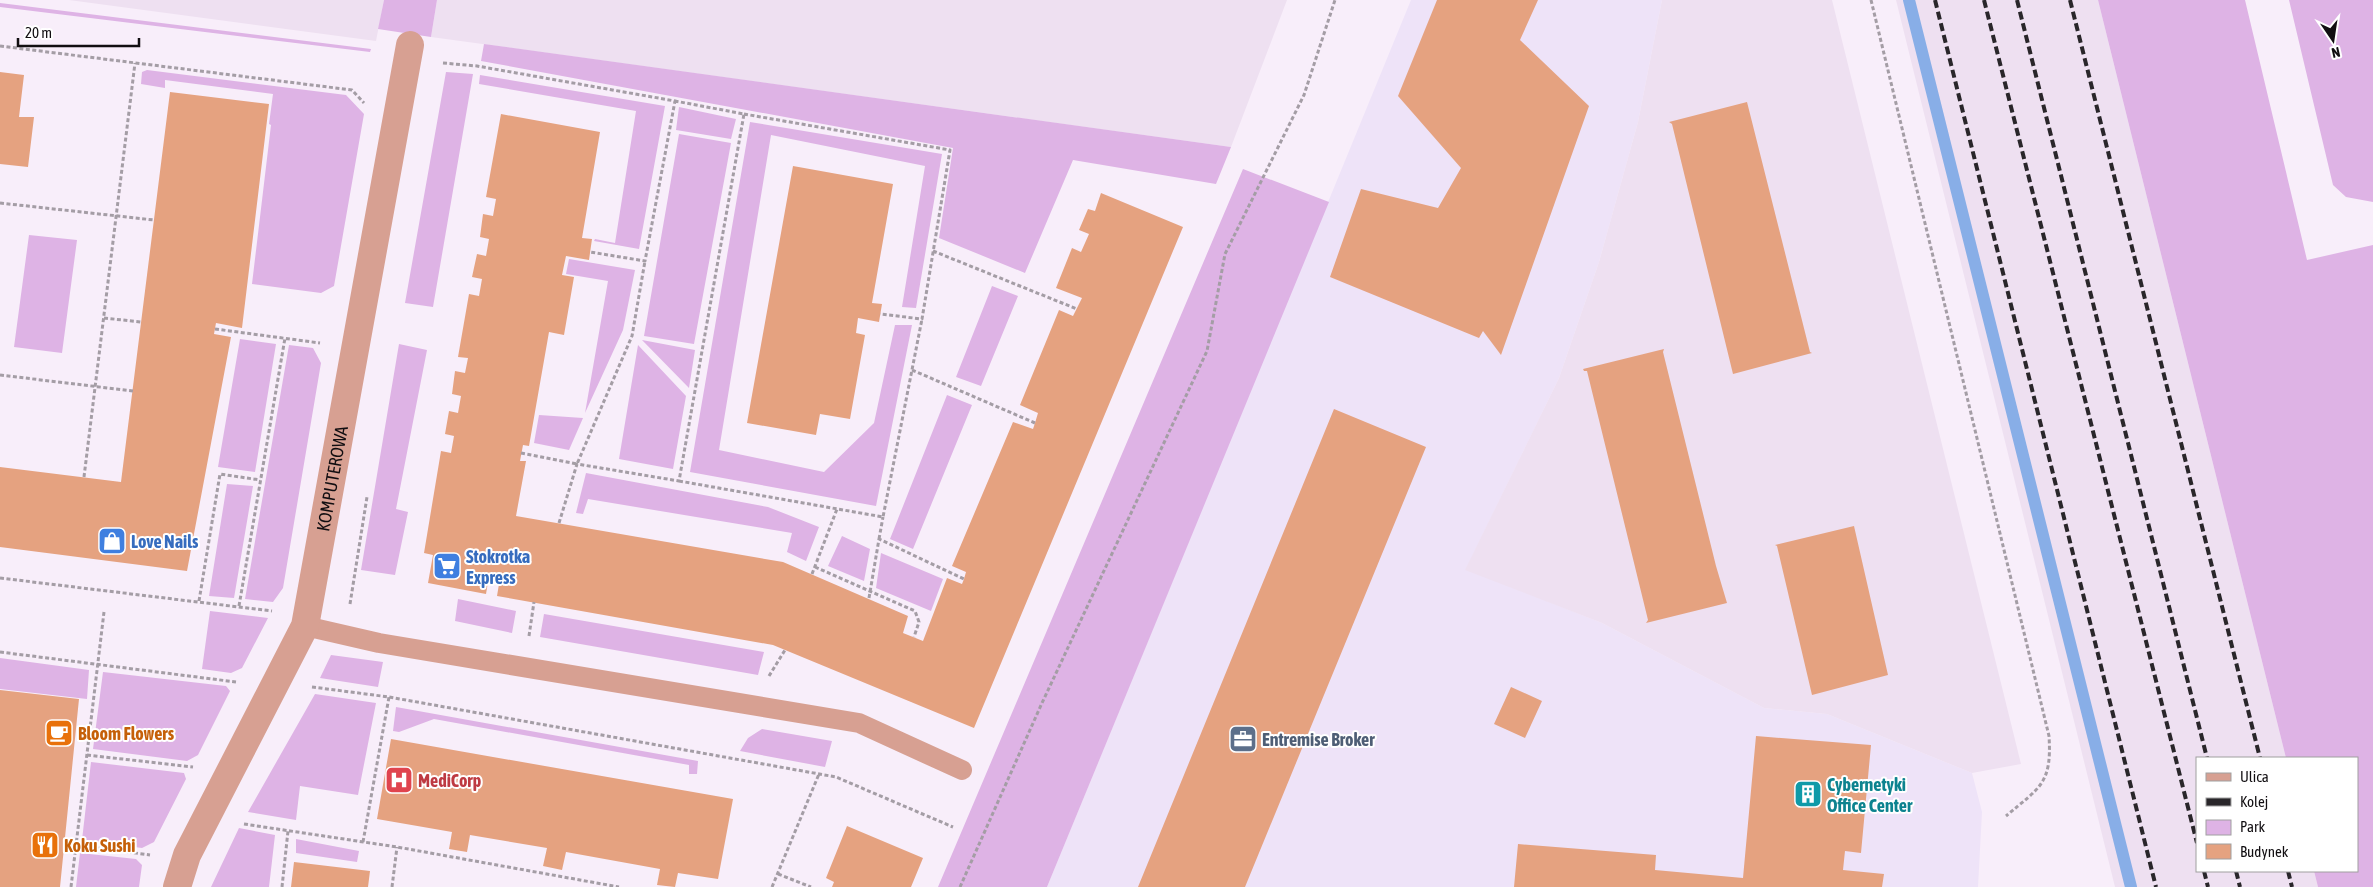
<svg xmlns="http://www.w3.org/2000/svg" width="2373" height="887" font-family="'Asap Condensed',sans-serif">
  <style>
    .commercial { fill: #eee3f8 }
    .built { fill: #eee0f1 }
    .green { fill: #deb3e5 }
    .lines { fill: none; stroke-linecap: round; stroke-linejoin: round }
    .stream { stroke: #88aee7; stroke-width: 12 }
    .building { fill: #e5a280 }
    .path { stroke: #a49da5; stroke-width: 3; stroke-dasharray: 4 2.5; stroke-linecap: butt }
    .service { stroke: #d7a092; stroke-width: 20 }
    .minor { stroke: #d7a092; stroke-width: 28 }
    .rail { stroke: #29262a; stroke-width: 4; stroke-dasharray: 8 4; stroke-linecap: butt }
    .labels { text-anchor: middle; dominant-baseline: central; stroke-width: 4; stroke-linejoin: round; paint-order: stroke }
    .street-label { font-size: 18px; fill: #110e11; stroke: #fff }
    .shop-label { font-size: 18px; font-weight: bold; fill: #366cbe; stroke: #fff; text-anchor: start }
    .food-label { font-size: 18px; font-weight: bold; fill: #c56008; stroke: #fff; text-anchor: start }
    .service-label { font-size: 18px; font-weight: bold; fill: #4e5e75; stroke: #fff; text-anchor: start }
    .health-label { font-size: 18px; font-weight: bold; fill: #be3a42; stroke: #fff; text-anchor: start }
    .culture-label { font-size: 18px; font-weight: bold; fill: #0d838f; stroke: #fff; text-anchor: start }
  </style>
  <rect width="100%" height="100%" fill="#f8eefa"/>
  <path class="commercial" d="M1411,0H1662L1638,122L1599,262L1559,378L1466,569L1602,623L1764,708L1827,714L1972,773L1982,812L1978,887H1047Z"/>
  <path class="built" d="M69,0H384L376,41Z
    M437,0H1287L1231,147L431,37Z
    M1662,0H1832L2021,764L1972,773L1827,714L1764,708L1602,623L1465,570L1559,378L1599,262L1638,122Z
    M1896,0H2098L2286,758H2197V871H2314L2318,887H2115Z"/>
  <path class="green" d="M384,0H437L431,37L378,29Z
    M2098,0H2245L2307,260L2373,245V887H2318L2314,871H2357V758H2286Z
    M2289,0H2373V202L2346,197L2333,185Z
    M0,3L371,49L370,52L0,7Z
    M484,44L1231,147L1216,184L1073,160L1025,273L939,238L953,148L481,61Z
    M147,70L346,95L364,114L334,286L321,293L252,284L271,125L269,124L273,94L165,80V88L141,84L142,72Z
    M446,72L473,74L433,307L405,303Z
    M480,75L665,106L639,249L594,241L595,239L615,243L636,111L479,84Z
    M679,107L736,119L731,139L676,130Z
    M750,122L942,154L916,308L902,307L925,166L771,135L719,450L824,472L874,423L895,325H912L876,506L690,472Z
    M679,134L731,143L694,344L644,336Z
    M1243,169L1329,202L1047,887H938Z
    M29,235L77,240L62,353L14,347Z
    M569,259L635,270L623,330L585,413L608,281L566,274Z
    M992,286L1018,296L981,386L956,377Z
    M240,339L276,344L255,472L218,467Z
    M642,340L695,350L689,388Z
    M399,344L427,350L396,509L408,512L395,575L361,570Z
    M289,345L313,348L321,363L283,588L273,602L245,599Z
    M638,345L686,396L673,469L619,459Z
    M947,395L972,405L913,549L890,539Z
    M539,415L583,418L569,450L534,443Z
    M586,473L768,507L819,527L806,561L787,552L792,533L588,499L583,514L576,513Z
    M227,484L253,486L234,598L209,596Z
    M842,536L870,549L864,581L828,566Z
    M881,553L943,579L931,611L876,588Z
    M458,599L516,611L512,633L455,621Z
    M210,611L268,618L242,668L231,673L202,669Z
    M544,614L764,652L758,675L540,637Z
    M331,655L383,662L378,687L320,678Z
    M0,658L89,670L87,699L0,689Z
    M103,672L226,686L230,691L198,755L187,761L93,749Z
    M315,694L376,703L358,795L300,786L296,820L248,812Z
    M396,707L698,761L697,774H689V765L434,719L399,732L393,731Z
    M762,729L832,741L825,767L740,751L748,738Z
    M91,762L184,773L186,779L154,842L142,848L82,840Z
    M239,828L275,835L269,887H211Z
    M296,839L359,851L357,862L296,853Z
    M80,853L136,859L142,865L139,887H76Z"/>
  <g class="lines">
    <path class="stream" d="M1909,0L2131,887"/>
  </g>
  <path class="building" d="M1437,0H1538L1520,40L1589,106L1501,355L1483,331L1479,338L1330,277L1361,189L1438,208L1461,168L1398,96Z
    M0,72L24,75L19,117H34L28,167L0,164Z
    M170,92L269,104L242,328L216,323L214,334L231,337L187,571L0,547V467L121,482Z
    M1747,102L1810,352L1812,353L1733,374L1672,124L1669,122Z
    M501,114L600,132L582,238L592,239L589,260L566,256L562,275L574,277L564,335L549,332L529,446L523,445L520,461H526L516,516L783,562L908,616L903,633L923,641L947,578L962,584L964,579L966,572L952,566L1013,422L1033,429L1035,423L1038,413L1020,405L1059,310L1073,316L1082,298L1056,288L1072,248L1081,252L1089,234L1079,230L1088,209L1095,211L1101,193L1183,227L974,728L773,645L497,596L499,584L488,582L486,594L428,583L433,555L424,553L441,451L451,453L454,436L445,434L449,411L458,413L461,396L452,394L455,371L465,373L468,358L458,357L469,294L479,296L482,279L472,277L477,254L486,256L489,239L480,237L483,214L493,216L496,199L486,197Z
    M793,166L893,184L872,303L882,304L879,322L858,318L856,333L865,335L850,419L820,414L816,435L747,423Z
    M1664,349L1663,352L1716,566L1727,603L1646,623L1648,620L1587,371H1584L1583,369Z
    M1334,409L1426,447L1245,887H1138Z
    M1854,526L1888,675L1812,695L1777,546L1775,545Z
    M1511,687L1542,701L1525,738L1494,724Z
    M0,690L79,699L60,887H0Z
    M1756,736L1871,745L1861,853L1845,851L1843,870L1884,874L1882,887H1514L1518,844L1656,855L1655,870L1743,878Z
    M391,739L733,799L718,879L678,873L675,887L657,885L660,869L566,852L562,870L543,866L547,848L470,835L467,852L449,849L452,832L377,819Z
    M847,826L923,858L911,887H832L834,882L826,878Z
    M294,862L370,871L368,887H291Z"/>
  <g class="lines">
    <path class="path" d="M1871,0L2049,736C2052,784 2040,787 2006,816
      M0,46L352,90L364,103
      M443,63L477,66L675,101L645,261L590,252
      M744,114L950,150L922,319L880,314
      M0,203L154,220
      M933,251L1077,309
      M104,318L141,322
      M215,329L320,343
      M912,370L1035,423
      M0,375L133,391
      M521,453L577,464L632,336L645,261
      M84,477L135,63
      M679,481L883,517L922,319
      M559,523L577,464L679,481L744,114L675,101
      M879,539L883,517
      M815,567L915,611L919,622L914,637
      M812,574L837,509
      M0,578L272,611
      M869,598L879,539L964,579
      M199,601L220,474L260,480
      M350,604L367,497
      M239,606L285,338
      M529,636L534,602
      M0,652L236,682
      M769,676L785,650
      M312,687L389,697L836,777L953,827
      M87,755L193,767
      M244,824L397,847L619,887
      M363,842L389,697
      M76,845L150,855
      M778,874L811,887
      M71,887L104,612
      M282,887L288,831
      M392,887L397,847
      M772,887L819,774
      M960,887L1042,703L1207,351L1225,254L1304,95L1335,0"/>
    <path class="service" d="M305,626L379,643L859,723L962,770"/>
    <path class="minor" id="s1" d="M177,887L187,855L305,626L410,45"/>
    <path class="rail" d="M1935,0L2156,887
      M1984,0L2197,843
      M2017,0L2207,758
      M2070,0L2260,758
      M2204,871L2208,887
      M2236,871L2240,887
      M2288,871L2292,887"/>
  </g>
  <defs>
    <symbol id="shop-square" viewBox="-11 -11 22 22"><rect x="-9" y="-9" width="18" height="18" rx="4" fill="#3f7fe0" stroke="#fff"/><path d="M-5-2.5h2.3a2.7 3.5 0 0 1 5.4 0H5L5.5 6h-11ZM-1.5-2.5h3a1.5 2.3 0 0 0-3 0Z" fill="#fff"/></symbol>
    <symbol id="supermarket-square" viewBox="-11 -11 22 22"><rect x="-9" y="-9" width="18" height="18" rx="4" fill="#3f7fe0" stroke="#fff"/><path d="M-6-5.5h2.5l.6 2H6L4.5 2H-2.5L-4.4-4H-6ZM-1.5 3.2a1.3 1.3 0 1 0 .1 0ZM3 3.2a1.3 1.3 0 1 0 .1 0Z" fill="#fff"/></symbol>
    <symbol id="cafe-square" viewBox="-11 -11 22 22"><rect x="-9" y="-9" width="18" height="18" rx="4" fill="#e8710a" stroke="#fff"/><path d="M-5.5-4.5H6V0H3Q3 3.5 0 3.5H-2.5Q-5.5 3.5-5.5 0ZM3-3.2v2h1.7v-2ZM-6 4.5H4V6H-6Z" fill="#fff"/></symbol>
    <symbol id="office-square" viewBox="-11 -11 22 22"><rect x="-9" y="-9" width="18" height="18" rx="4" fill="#5c6f8a" stroke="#fff"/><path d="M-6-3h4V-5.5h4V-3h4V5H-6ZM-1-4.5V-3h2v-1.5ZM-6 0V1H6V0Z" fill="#fff"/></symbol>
    <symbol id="hospital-square" viewBox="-11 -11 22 22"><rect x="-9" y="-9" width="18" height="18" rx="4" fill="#e0444e" stroke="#fff"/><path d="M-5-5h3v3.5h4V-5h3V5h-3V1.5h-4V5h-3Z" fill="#fff"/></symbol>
    <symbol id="building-square" viewBox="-11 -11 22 22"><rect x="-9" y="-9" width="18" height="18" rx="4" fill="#0f9aa8" stroke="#fff"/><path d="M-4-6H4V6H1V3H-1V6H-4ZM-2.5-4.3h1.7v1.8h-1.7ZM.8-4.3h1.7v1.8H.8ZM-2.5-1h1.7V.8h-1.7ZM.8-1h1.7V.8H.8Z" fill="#fff"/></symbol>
    <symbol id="restaurant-square" viewBox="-11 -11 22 22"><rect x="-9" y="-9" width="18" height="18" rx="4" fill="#e8710a" stroke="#fff"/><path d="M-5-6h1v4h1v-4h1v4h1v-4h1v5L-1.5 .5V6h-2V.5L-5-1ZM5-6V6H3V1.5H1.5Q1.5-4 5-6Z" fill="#fff"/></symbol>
  </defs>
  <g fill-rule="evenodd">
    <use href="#shop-square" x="96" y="525" width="32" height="32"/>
    <use href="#supermarket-square" x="431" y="550" width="32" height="32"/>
    <use href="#cafe-square" x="43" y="717" width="32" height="32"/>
    <use href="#office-square" x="1227" y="723" width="32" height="32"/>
    <use href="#hospital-square" x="383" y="764" width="32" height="32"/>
    <use href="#building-square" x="1792" y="778" width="32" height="32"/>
    <use href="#restaurant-square" x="29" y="829" width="32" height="32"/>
  </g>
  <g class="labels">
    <g class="street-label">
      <text stroke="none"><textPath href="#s1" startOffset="441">KOMPUTEROWA</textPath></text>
    </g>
    <g class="shop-label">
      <text x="131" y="541">Love Nails</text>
      <text x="466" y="556">Stokrotka<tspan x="466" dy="21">Express</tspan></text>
    </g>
    <g class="food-label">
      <text x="78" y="733">Bloom Flowers</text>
      <text x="64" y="845">Koku Sushi</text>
    </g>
    <g class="service-label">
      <text x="1262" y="739">Entremise Broker</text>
    </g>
    <g class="health-label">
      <text x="418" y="780">MediCorp</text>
    </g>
    <g class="culture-label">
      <text x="1827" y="784">Cybernetyki<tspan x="1827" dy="21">Office Center</tspan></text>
    </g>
  </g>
  <rect x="2196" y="757" width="162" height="115" fill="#ffffff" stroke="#a09fa0"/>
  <rect x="2206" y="773" width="25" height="8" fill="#d7a092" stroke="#a09fa0"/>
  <text x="2240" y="782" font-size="15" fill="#110e11">Ulica</text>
  <rect x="2206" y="798" width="25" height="8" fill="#29262a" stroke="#a09fa0"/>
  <text x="2240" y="807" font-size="15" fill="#110e11">Kolej</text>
  <rect x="2206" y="820" width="25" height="15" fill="#deb3e5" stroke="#a09fa0"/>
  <text x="2240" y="832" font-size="15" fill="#110e11">Park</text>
  <rect x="2206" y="844" width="25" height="15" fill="#e5a280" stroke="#a09fa0"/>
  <text x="2240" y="857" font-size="15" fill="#110e11">Budynek</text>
  <g transform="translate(2333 40) rotate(167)" stroke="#ffffff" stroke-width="4" paint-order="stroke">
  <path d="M0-4L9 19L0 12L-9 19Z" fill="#110e11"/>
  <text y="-8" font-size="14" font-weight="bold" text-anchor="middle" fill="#110e11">N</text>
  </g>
  <path d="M18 38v8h121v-8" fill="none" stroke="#110e11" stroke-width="2.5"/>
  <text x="25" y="38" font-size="15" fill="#110e11" stroke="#ffffff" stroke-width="4" paint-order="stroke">20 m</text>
</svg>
